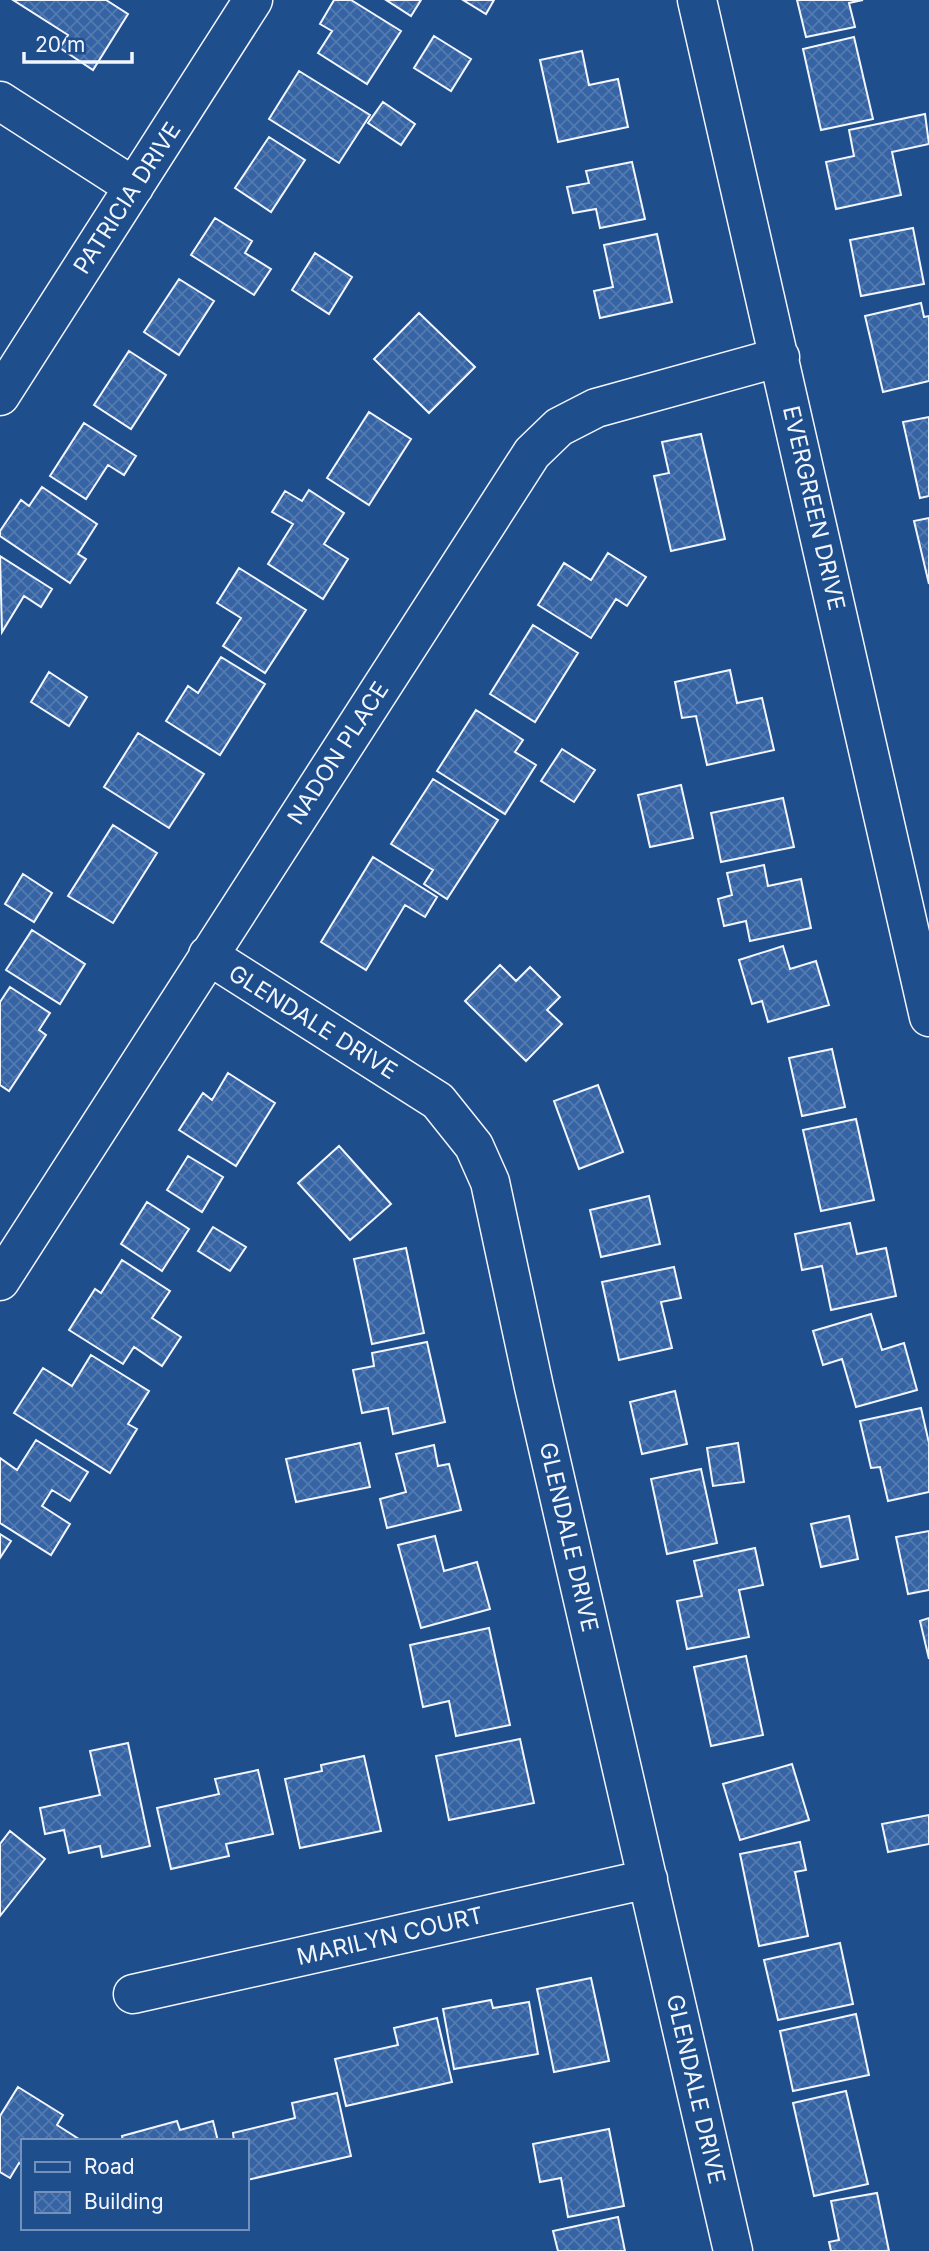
<svg xmlns="http://www.w3.org/2000/svg" width="929" height="2251" font-family="Inter,sans-serif">
  <style>
    .building { fill: url(#building-cross-hatch); stroke: #f2f6ff; stroke-width: 2 }
    .lines { fill: none; stroke-linecap: round; stroke-linejoin: round }
    .minor-casing { stroke: #f2f6ff; stroke-width: 41 }
    .minor { stroke: #1f4e8c; stroke-width: 38 }
    .labels { text-anchor: middle; dominant-baseline: central; stroke-width: 5; stroke-linejoin: round; paint-order: stroke }
    .street-label { font-size: 23px; fill: #f2f6ff; stroke: #1f4e8c }
  </style>
  <defs>
    <pattern id="building-cross-hatch" width="8" height="8" patternUnits="userSpaceOnUse" patternTransform="scale(1.75)"><rect width="8" height="8" fill="#3563a3"/><path d="M0 0l8 8M0 8l8-8" fill="none" stroke="#537ab1"/></pattern>
  </defs>
  <rect width="100%" height="100%" fill="#1f4e8c"/>
  <path class="building" d="M13,0H106L128,14L93,70L60,48L68,35Z
    M334,0H351L401,31L367,84L318,53L332,31L320,24Z
    M386,0H421L411,16Z
    M463,0H494L486,14Z
    M797,0H863L849,3L855,27L806,37Z
    M434,36L471,59L451,91L414,68Z
    M854,37L873,119L821,130L803,49Z
    M582,51L589,85L618,79L628,127L558,142L540,60Z
    M299,71L370,115L339,163L269,119Z
    M383,102L415,124L401,145L368,123Z
    M925,114L929,144L892,152L901,195L836,209L826,162L854,156L849,130Z
    M269,137L305,160L271,212L235,188Z
    M632,162L645,219L600,228L596,209L573,213L567,187L589,183L586,171Z
    M215,218L252,241L245,253L271,269L254,295L191,255Z
    M913,228L924,284L861,296L850,240Z
    M657,234L672,302L600,318L594,291L613,287L604,245Z
    M315,253L352,277L329,314L292,290Z
    M179,279L214,301L179,355L144,332Z
    M921,303L924,317L929,316V381L883,392L865,316Z
    M419,313L475,367L429,413L374,359Z
    M129,351L166,375L131,429L94,405Z
    M369,412L411,439L369,505L327,478Z
    M929,417V496L920,498L903,422Z
    M84,423L136,456L124,475L108,465L86,499L50,476Z
    M701,434L725,539L671,551L654,476L669,473L662,442Z
    M42,487L97,524L78,554L86,559L70,583L0,536V531L21,500L29,506Z
    M309,490L344,513L324,544L348,559L323,599L268,564L293,524L272,512L285,491L302,501Z
    M929,518V584L914,521Z
    M608,553L646,577L627,606L616,599L591,638L538,605L564,563L591,580Z
    M0,556L52,589L41,607L24,596L2,632Z
    M239,568L306,610L265,673L223,646L241,618L217,603Z
    M533,625L578,653L535,722L490,694Z
    M221,657L265,684L220,755L166,721L188,686L198,693Z
    M730,670L737,703L762,698L774,750L707,765L696,716L682,718L675,682Z
    M49,672L87,697L69,726L31,702Z
    M476,710L523,740L515,752L536,765L505,814L437,771Z
    M138,733L204,774L169,828L104,787Z
    M562,749L595,770L574,802L541,781Z
    M433,779L498,820L447,899L424,884L433,870L391,844Z
    M681,785L693,838L650,847L638,795Z
    M783,798L794,847L721,862L711,813Z
    M113,825L157,853L113,923L68,896Z
    M373,857L437,897L425,917L405,905L366,970L321,942Z
    M764,865L768,886L801,879L811,928L750,941L746,921L724,926L718,899L732,895L727,873Z
    M23,874L52,893L34,922L5,904Z
    M32,930L85,964L60,1004L6,970Z
    M783,946L790,969L816,961L829,1005L768,1022L762,1001L752,1004L739,960Z
    M500,965L516,981L530,967L560,997L547,1010L562,1024L526,1061L465,1001Z
    M10,987L50,1013L39,1030L46,1035L9,1091L0,1085V1002Z
    M832,1049L845,1107L802,1116L789,1058Z
    M228,1073L275,1103L236,1166L179,1130L203,1093L212,1100Z
    M598,1085L623,1152L579,1169L554,1101Z
    M856,1119L874,1200L821,1211L803,1130Z
    M339,1146L391,1204L350,1240L298,1183Z
    M188,1156L223,1177L202,1212L167,1190Z
    M649,1196L660,1244L601,1257L590,1210Z
    M147,1202L189,1229L162,1271L121,1244Z
    M850,1223L857,1254L886,1248L896,1296L831,1310L822,1266L802,1270L795,1234Z
    M213,1227L246,1247L230,1271L198,1251Z
    M406,1248L424,1333L372,1344L354,1259Z
    M122,1260L170,1291L152,1318L181,1337L162,1366L134,1347L123,1364L69,1330L95,1289L101,1293Z
    M674,1267L681,1298L661,1302L672,1348L619,1360L602,1282Z
    M871,1314L882,1350L904,1343L917,1390L856,1407L842,1359L823,1365L813,1331Z
    M427,1342L445,1422L393,1434L388,1408L362,1413L353,1370L374,1366L372,1353Z
    M91,1355L149,1391L128,1424L137,1429L110,1473L14,1413L43,1368L72,1386Z
    M675,1391L687,1444L642,1454L630,1402Z
    M921,1408L929,1443V1492L888,1501L880,1467L871,1468L860,1421Z
    M36,1440L88,1472L70,1501L52,1490L42,1506L70,1524L51,1555L0,1523V1458L17,1470Z
    M360,1443L370,1487L296,1502L286,1459Z
    M738,1443L744,1482L713,1486L707,1448Z
    M434,1445L438,1466L449,1464L461,1510L387,1528L380,1499L406,1492L396,1454Z
    M701,1469L717,1543L667,1554L651,1479Z
    M849,1516L858,1559L821,1567L811,1524Z
    M929,1531V1590L908,1594L896,1537Z
    M0,1534L11,1541L0,1558Z
    M435,1536L444,1571L477,1562L490,1609L421,1628L398,1545Z
    M755,1548L763,1585L739,1590L749,1637L687,1649L677,1601L702,1596L694,1561Z
    M929,1618V1659L920,1621Z
    M489,1628L510,1725L456,1736L449,1701L423,1707L410,1645Z
    M746,1656L763,1735L711,1746L694,1667Z
    M520,1739L534,1803L449,1820L436,1756Z
    M128,1743L150,1846L102,1857L100,1846L69,1853L64,1830L45,1834L40,1808L100,1795L90,1751Z
    M364,1756L381,1831L300,1848L285,1779L322,1771L321,1765Z
    M792,1764L809,1820L740,1840L723,1784Z
    M258,1770L273,1834L226,1844L229,1856L171,1869L157,1808L219,1794L215,1779Z
    M929,1815V1844L888,1852L882,1824Z
    M10,1831L45,1859L0,1916V1844Z
    M800,1842L806,1870L795,1872L808,1936L759,1946L740,1854Z
    M840,1943L853,2004L778,2020L764,1960Z
    M591,1978L609,2061L554,2072L537,1989Z
    M491,2000L493,2008L529,2002L538,2054L454,2069L443,2009Z
    M856,2014L869,2075L793,2091L780,2031Z
    M437,2018L452,2082L346,2106L335,2059L398,2045L394,2028Z
    M18,2087L63,2115L57,2125L82,2141H23V2165L19,2163L10,2178L0,2172V2116Z
    M846,2091L868,2184L814,2196L793,2103Z
    M337,2093L351,2156L247,2180V2141H234L233,2133L295,2118L292,2103Z
    M177,2121L180,2130L213,2121L218,2141H123L122,2136Z
    M609,2129L624,2206L568,2217L561,2178L540,2182L533,2144Z
    M877,2193L889,2251H831L829,2242L839,2240L831,2201Z
    M618,2217L625,2251H558L553,2231Z"/>
  <g class="lines">
    <defs>
      <path id="minor" d="M697,0L929,1017
        M0,101L134,187
        M0,396L253,0
        M208,955L438,1101L474,1146L490,1182L534,1387L733,2251
        M0,1281L532,453L559,427L596,408L780,357
        M133,1994L648,1879"/>
    </defs>
    <use href="#minor" class="minor-casing"/>
    <use href="#minor" class="minor"/>
  </g>
  <g class="labels">
    <g class="street-label">
      <text transform="translate(127 198) rotate(-57)">PATRICIA DRIVE</text>
      <text transform="translate(814 508) rotate(77)">EVERGREEN DRIVE</text>
      <text transform="translate(338 753) rotate(-57)">NADON PLACE</text>
      <text transform="translate(313 1022) rotate(32)">GLENDALE DRIVE</text>
      <text transform="translate(569 1537) rotate(77)">GLENDALE DRIVE</text>
      <text transform="translate(390 1936) rotate(-13)">MARILYN COURT</text>
      <text transform="translate(696 2089) rotate(77)">GLENDALE DRIVE</text>
    </g>
  </g>
  <rect x="21" y="2139" width="228" height="91" fill="#1f4e8c" stroke="#7391ba" stroke-width="2"/>
  <rect x="35" y="2162" width="35" height="10" fill="#1f4e8c" stroke="#7391ba" stroke-width="2"/>
  <text x="84" y="2174" font-size="21" fill="#f2f6ff">Road</text>
  <rect x="35" y="2192" width="35" height="21" fill="url(#building-cross-hatch)" stroke="#7391ba" stroke-width="2"/>
  <text x="84" y="2209" font-size="21" fill="#f2f6ff">Building</text>
  <path d="M24 52v10h108v-10" fill="none" stroke="#f2f6ff" stroke-width="3.5"/>
  <text x="35" y="52" font-size="21" fill="#f2f6ff" stroke="#1f4e8c" stroke-width="5" paint-order="stroke">20 m</text>
</svg>
